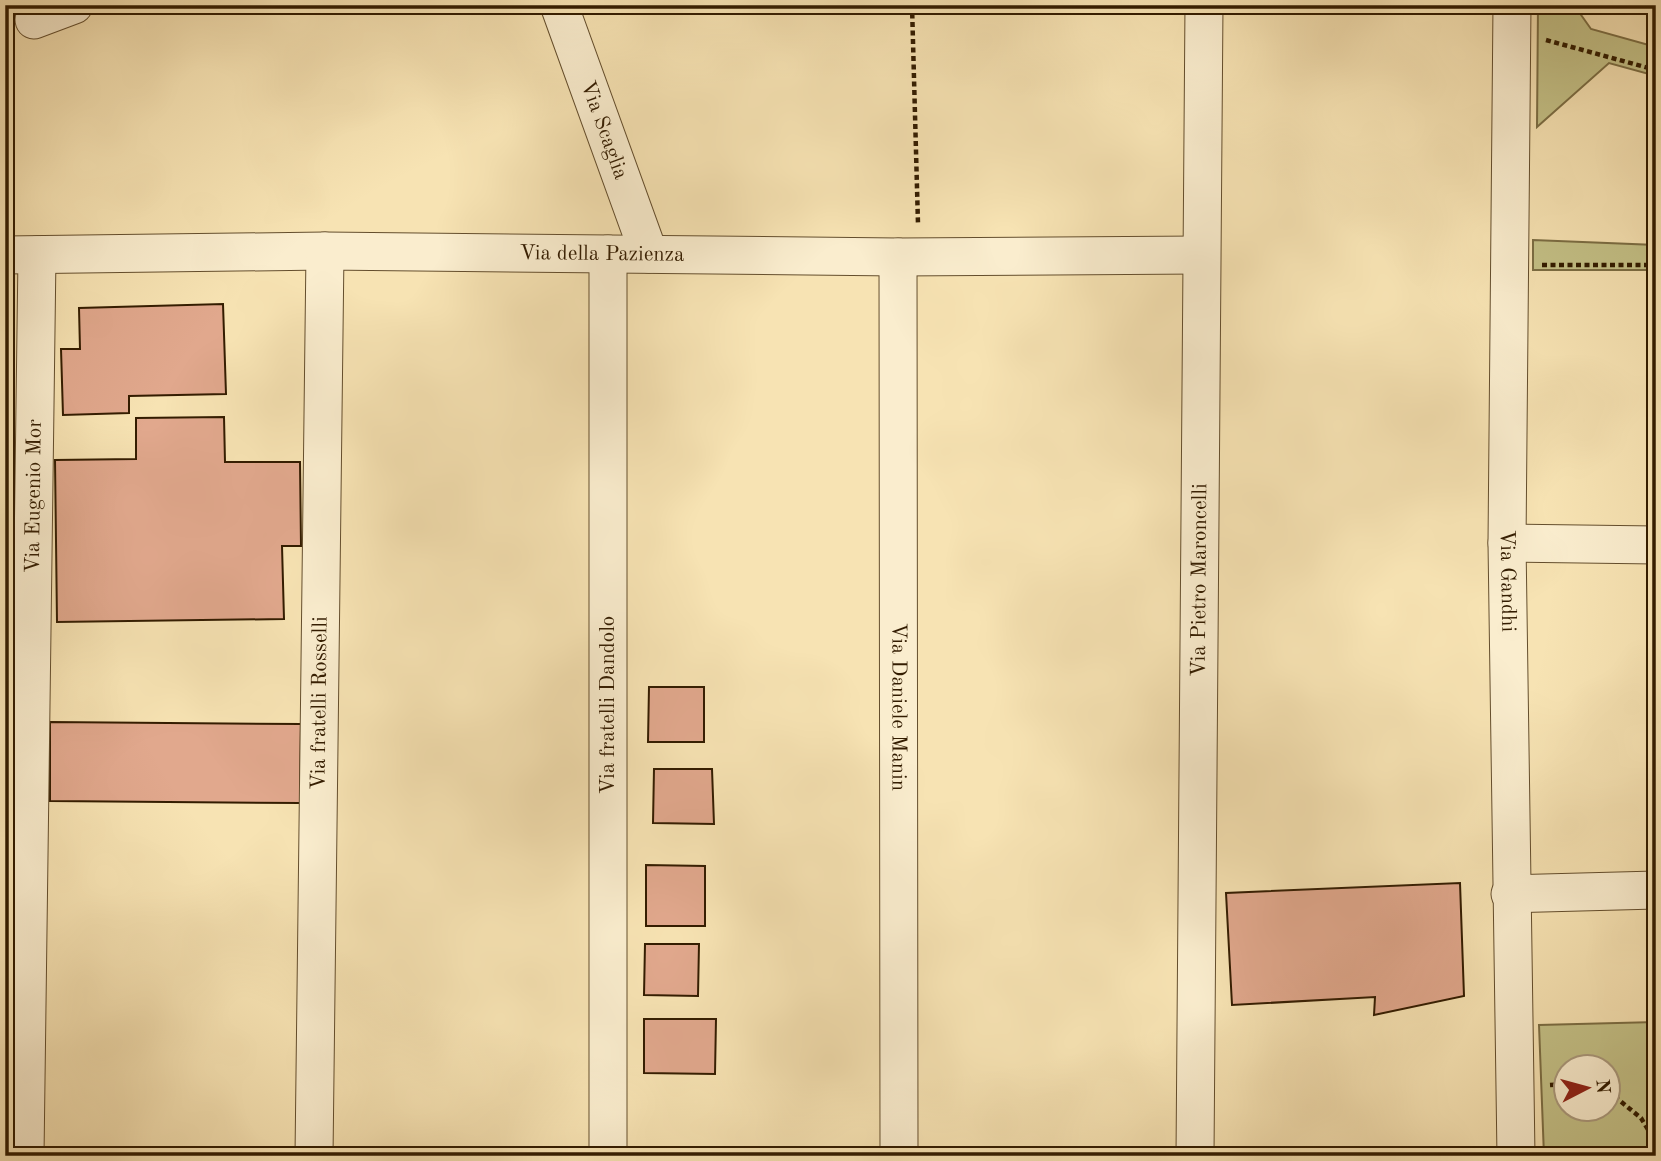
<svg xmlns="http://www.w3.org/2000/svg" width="1661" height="1161" font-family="'Old Standard TT',serif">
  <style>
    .green { fill: #c4c187; stroke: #7c6e44; stroke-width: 2; fill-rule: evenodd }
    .building { fill: #e1a88d; stroke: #331c00; stroke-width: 2 }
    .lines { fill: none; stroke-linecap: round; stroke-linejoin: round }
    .minor-casing { stroke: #644e2d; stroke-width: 39 }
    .path { stroke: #331c00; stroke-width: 4.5; stroke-dasharray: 5 3.5; stroke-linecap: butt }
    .minor { stroke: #faedce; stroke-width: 37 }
    .labels { text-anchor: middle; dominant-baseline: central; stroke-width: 6; stroke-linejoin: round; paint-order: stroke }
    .street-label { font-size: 21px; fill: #331c00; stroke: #faedce }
  </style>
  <rect width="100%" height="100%" fill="#f7e3b3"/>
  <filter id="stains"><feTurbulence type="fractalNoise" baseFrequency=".00286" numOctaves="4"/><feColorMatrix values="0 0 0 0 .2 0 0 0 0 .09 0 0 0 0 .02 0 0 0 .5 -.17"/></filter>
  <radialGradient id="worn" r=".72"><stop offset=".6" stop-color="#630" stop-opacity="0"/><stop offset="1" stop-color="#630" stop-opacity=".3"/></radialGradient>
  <path class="green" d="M1538,5H1574L1591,29L1656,47V76L1609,63L1537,127Z
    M1533,240L1656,245V270H1533Z
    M1656,1022V1156H1544L1539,1025ZM1566,1066H1608V1108H1566Z"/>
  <path class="building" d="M223,304L226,394L129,396V413L63,415L61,349H80L79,308Z
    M224,417L225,462H300L301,546H282L284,619L57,622L55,460L136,459V418Z
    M649,687H704V742H648Z
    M50,722L301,724L300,803L50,801Z
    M654,769H712L714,824L653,823Z
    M646,865L705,866V926H646Z
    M1460,883L1464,996L1374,1015L1375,997L1232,1005L1226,893Z
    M645,944H699L698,996L644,995Z
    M644,1019H716L715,1074L644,1073Z"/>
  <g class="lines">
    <defs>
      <g id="minor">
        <path id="s1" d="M559,5L649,254"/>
        <path id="s2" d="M1512,5L1507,543L1516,1156"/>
        <path d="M34,20L74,5"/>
        <path id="s3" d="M5,255L325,251L898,257L1200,255"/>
        <path id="s4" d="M898,257L899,1156"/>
        <path d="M1507,543L1656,545"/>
        <path d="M1510,894L1656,890"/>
        <path id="s5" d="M25,1156L37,255"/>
        <path id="s6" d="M314,1156L325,251"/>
        <path d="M608,1156V254"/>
        <path id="s7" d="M1195,1156L1204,5"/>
      </g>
    </defs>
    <use href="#minor" class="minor-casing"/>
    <path class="path" d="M912,5L918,224
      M1546,40L1656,70
      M1542,265H1656
      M1550,1085L1566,1084
      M1608,1091L1641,1118L1656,1143"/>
    <use href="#minor" class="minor"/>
  </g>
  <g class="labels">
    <g class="street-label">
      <text stroke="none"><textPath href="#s1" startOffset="133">Via Scaglia</textPath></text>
      <text stroke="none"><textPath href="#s3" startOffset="597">Via della Pazienza</textPath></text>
      <text stroke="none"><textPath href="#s5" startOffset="660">Via Eugenio Mor</textPath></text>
      <text stroke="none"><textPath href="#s7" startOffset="576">Via Pietro Maroncelli</textPath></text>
      <text stroke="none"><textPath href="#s2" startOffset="576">Via Gandhi</textPath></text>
      <text stroke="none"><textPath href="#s6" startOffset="453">Via fratelli Rosselli</textPath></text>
      <text transform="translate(608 705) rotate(-90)">Via fratelli Dandolo</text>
      <text stroke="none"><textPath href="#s4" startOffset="450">Via Daniele Manin</textPath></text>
    </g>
  </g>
  <rect width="1661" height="1161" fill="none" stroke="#f7e3b3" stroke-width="28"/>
  <rect x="7" y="7" width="1647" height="1147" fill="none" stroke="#331c00" stroke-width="3.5"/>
  <rect x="14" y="14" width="1633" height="1133" fill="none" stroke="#331c00" stroke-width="2"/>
  <g transform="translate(1587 1088) rotate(84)"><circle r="33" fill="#faedce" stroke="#aa997c" stroke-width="2"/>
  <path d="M0-5L12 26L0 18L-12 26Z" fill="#8f2418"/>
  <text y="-10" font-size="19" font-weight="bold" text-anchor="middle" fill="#331c00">N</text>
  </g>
  <rect width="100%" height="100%" filter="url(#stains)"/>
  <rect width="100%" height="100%" fill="url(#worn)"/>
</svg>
